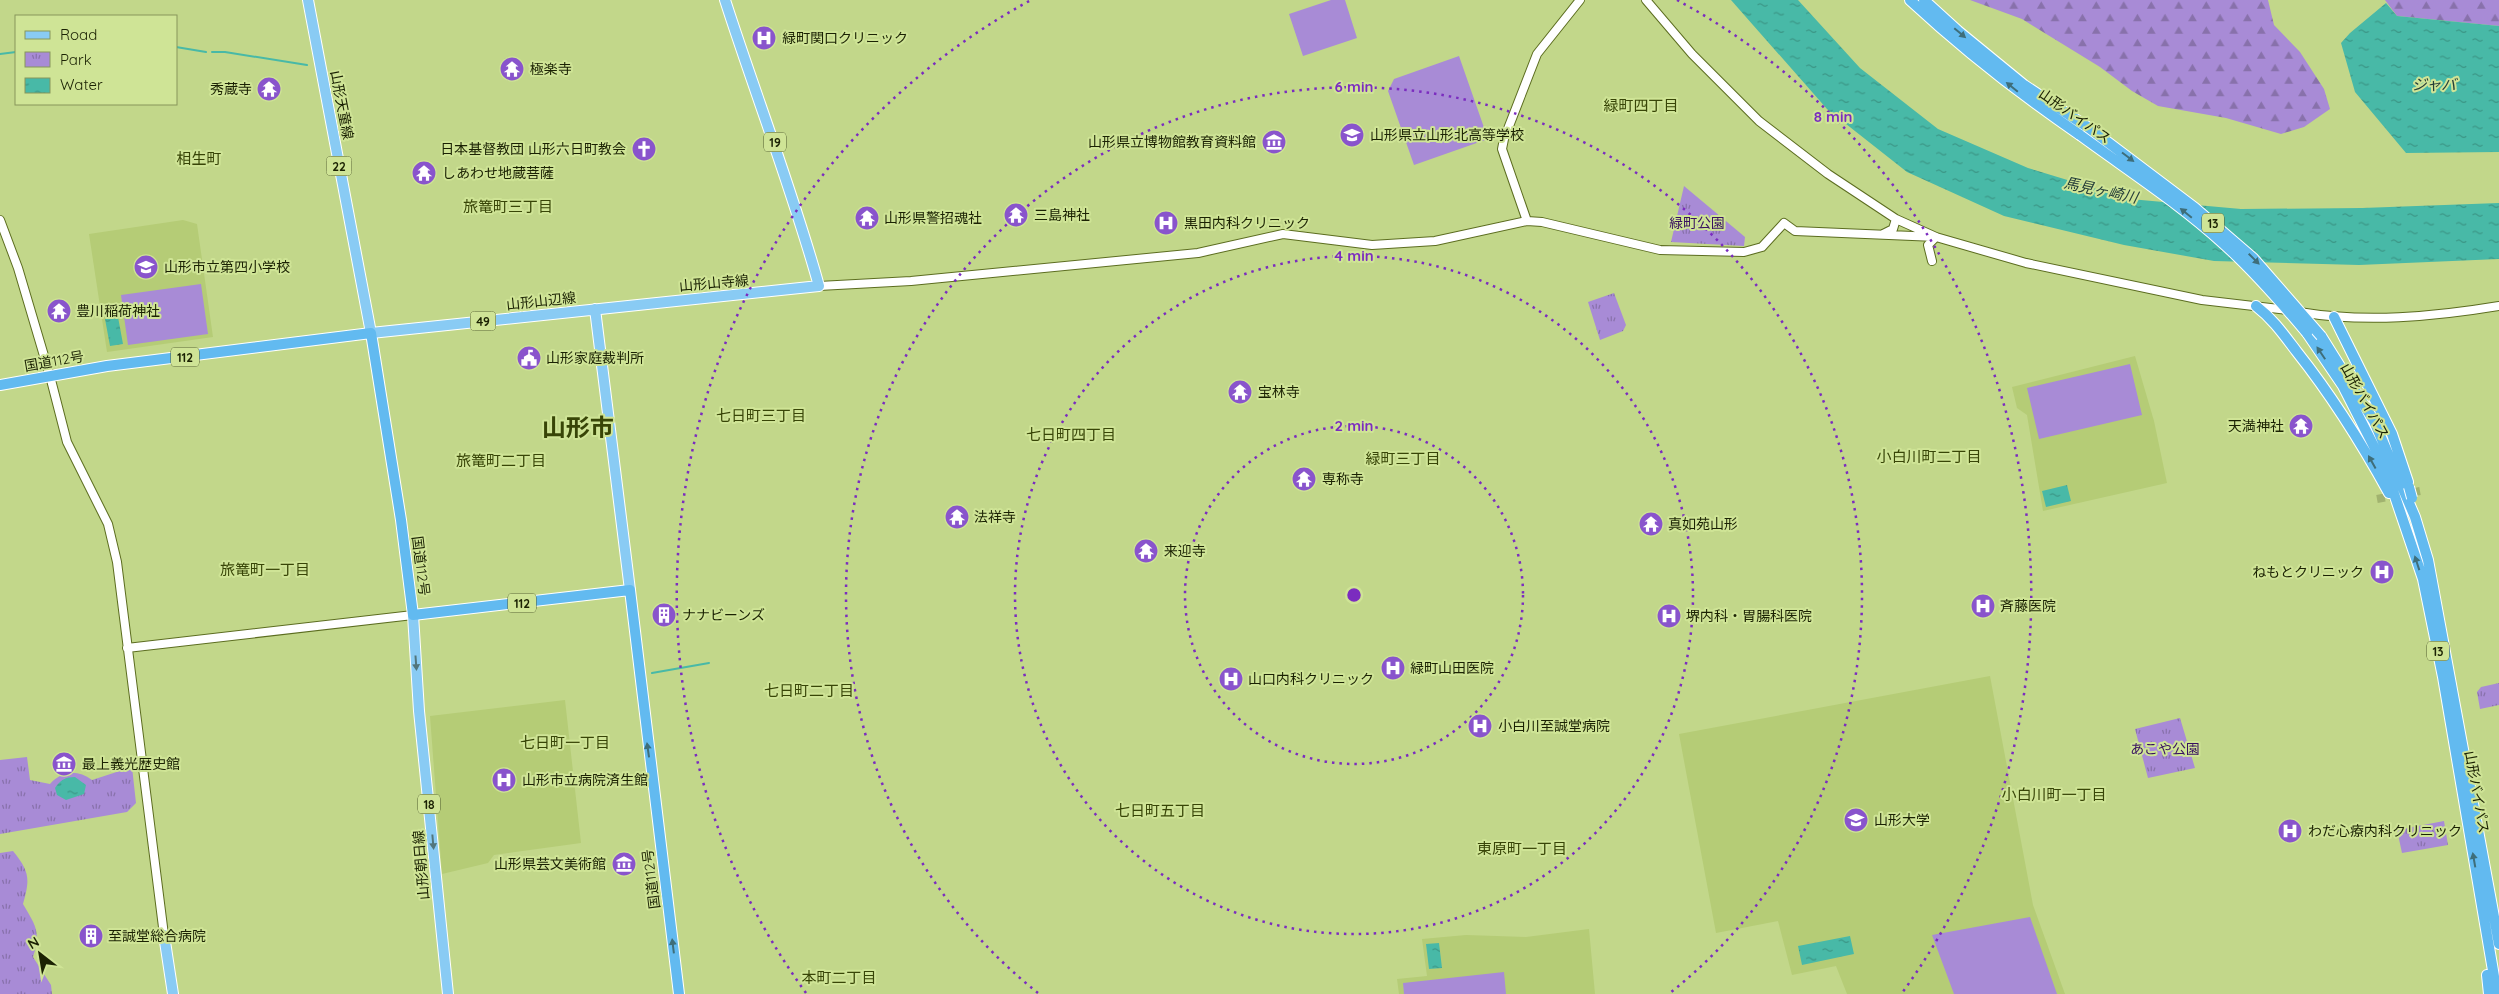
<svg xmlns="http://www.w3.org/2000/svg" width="2499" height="994" font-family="Quicksand,'Noto Sans JP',sans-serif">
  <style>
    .built { fill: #b5cc76 }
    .forest { fill: url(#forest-firs) }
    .park { fill: url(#park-tufts) }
    .pitch { fill: #a88bd6 }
    .water { fill: url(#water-ripples) }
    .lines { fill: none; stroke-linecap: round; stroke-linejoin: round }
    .stream { stroke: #48b9a7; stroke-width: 2 }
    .tertiary-tunnel { stroke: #a1b36f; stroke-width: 8; stroke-dasharray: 8 4; stroke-linecap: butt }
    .tertiary-casing { stroke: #5c6d20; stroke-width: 10 }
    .primary-casing { stroke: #fff; stroke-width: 12 }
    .trunk-casing { stroke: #fff; stroke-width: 12 }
    .tertiary { stroke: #fff; stroke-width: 8 }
    .primary { stroke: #89cbf4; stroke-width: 10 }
    .trunk { stroke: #62baf0; stroke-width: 10 }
    .trunk-bridge-casing { stroke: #fff; stroke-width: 12; stroke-linecap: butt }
    .trunk-bridge { stroke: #62baf0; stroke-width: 10 }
    .oneway { fill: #3e6e7a }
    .oneway2 { fill: #52767c }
    .ring { fill: none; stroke: #7b2cbf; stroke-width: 2.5; stroke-dasharray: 2.5 5 }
    .labels { text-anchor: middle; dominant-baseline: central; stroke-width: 4; stroke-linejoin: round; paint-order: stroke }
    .shield { fill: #cfe496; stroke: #515c2f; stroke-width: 1 }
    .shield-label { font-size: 12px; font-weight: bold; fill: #1b2203 }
    .poi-label { font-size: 14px; fill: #1b2203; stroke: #cfe496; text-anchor: start }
    .street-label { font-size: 14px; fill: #1b2203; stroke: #cfe496 }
    .park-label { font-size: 14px; fill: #381160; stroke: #cfe496 }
    .water-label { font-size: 15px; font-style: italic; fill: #253e39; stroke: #cfe496 }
    .neighbourhood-label { font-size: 15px; fill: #384507; stroke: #cfe496 }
    .town-label { font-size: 24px; font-weight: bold; fill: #384507; stroke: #cfe496 }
    .centre { fill: #7b2cbf; stroke: #cfe496; stroke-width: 2.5 }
    .ring-label { font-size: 15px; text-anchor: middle; font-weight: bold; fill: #7b2cbf; stroke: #cfe496; stroke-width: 4; stroke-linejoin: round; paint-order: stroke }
  </style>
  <defs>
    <pattern id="forest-firs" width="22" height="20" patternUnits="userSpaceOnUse" patternTransform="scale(1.25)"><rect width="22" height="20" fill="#a88bd6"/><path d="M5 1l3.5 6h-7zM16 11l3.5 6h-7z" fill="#8871ab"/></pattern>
    <pattern id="park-tufts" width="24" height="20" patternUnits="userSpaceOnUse" patternTransform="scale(1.25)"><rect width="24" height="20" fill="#a88bd6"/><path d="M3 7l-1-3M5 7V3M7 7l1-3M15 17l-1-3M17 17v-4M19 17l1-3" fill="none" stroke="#8871ab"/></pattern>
    <pattern id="water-ripples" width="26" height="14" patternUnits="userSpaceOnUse" patternTransform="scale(1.25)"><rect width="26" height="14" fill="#48b9a7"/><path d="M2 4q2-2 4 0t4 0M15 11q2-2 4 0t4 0" fill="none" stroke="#3b9686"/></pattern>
  </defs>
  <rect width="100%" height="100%" fill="#c2d78a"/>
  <path class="built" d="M183,220L197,224L213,337L107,352L89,234Z
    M2135,356L2154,421L2167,483L2043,511L2027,415L2017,408L2012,387Z
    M1990,676L2033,905L2065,994H1847L1836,966L1792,975L1778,921L1716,933L1679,734Z
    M565,700L581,843L494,855L488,863L442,874L430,716Z
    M1589,929L1595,994H1399L1397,979L1427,976L1422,939L1466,935L1526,937Z"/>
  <path class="forest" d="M1970,0H2268L2274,25L2300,52L2324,89L2330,109L2304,127L2281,134L2226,118L2158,106L2132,91L2100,67L2022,19Z
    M2385,0H2499V26L2397,16Z"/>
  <path class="park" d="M1684,186L1745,237L1744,246L1671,242Z
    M1614,293L1626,325L1623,331L1600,340L1588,302Z
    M2499,683V705L2480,709L2477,692L2481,687Z
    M2180,718L2195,768L2148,778L2135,729Z
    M27,757L30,780L50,784C62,771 77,769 92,780L132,767L136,803L127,812L0,834V760Z
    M2444,821L2448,845L2402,853L2397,830Z
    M13,851C30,872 30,879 23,904C36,926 41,932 33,957L51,985L52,994H0V853Z"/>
  <path class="pitch" d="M1331,0H1345L1357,38L1303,56L1289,14Z
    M1459,56L1488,139L1414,165L1388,91L1394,79Z
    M201,284L208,334L128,345L121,295Z
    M2130,364L2142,415L2039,439L2027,388Z
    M2030,917L2057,994H1954L1932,935Z
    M1504,972L1506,994H1404L1403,983Z"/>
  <path class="water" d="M1731,0H1798L1860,68L1938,129L2028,168L2130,199L2241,209L2362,208L2499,203V259L2359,265L2214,261L2124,245L2004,216L1907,172L1827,109Z
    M2386,3L2397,16L2499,26V152L2406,153L2355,92L2341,43L2350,33Z
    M118,317L123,344L110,346L105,319Z
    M2067,485L2071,501L2046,507L2042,491Z
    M75,777L86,785L84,794L66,800L57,795L55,788C60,780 66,777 75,777Z
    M1850,936L1854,954L1802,965L1798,946Z
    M1439,943L1442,968L1429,969L1426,944Z"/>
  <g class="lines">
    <path class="stream" d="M176,47L206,52
      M212,52H225L307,65
      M0,54L16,52
      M652,673L709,663"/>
    <path class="tertiary-tunnel" d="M2377,499L2420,491"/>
    <defs>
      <path id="tertiary" d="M1646,0L1692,54L1759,121L1828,174L1896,219L1936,237L2026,263L2202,300L2288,310
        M0,220L18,268L50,376L67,442L108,524L117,562L164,935
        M1527,221L1502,149L1504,139L1537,54L1580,0
        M1883,234L1893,229L1896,219
        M1932,261L1928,245L1936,237
        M819,286L911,281L1198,253L1283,234L1372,245L1435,241L1527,221L1542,222L1660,250L1744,252L1762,247L1784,223L1795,231L1936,237
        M2299,312C2365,323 2433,317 2499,306
        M127,648L413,615"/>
      <path id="primary" d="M308,0L371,333L819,286C792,189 756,96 725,0
        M595,309L630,590
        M413,615L419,711L448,994
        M164,935L173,994"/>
      <path id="trunk" d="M1910,0C1964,50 2020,94 2080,135
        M1924,0L1958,31L2024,85L2089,128
        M2256,306C2273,319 2284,335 2297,352C2332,396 2362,444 2389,493
        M2334,317L2392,434L2408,482
        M2307,333L2343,386L2386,470L2423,579L2443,677L2497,994
        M2321,336L2374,421L2415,517L2428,560L2499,944
        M0,385L107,366L371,333L401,520L413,615L630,590L679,994
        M2487,975L2489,994"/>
    </defs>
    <use href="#tertiary" class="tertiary-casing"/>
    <use href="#primary" class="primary-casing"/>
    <use href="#trunk" class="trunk-casing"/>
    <use href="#tertiary" class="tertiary"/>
    <use href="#primary" class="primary"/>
    <use href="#trunk" class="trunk"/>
    <defs>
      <path id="trunk-bridge" d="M2089,128L2195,208L2253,258L2321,336
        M2080,135C2129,171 2179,203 2224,244C2254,271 2281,302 2307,333
        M2409,487L2412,498"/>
    </defs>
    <use href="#trunk-bridge" class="trunk-bridge-casing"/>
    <use href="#trunk-bridge" class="trunk-bridge"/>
  </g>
  <defs><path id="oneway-solid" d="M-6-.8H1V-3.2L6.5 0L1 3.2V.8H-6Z" transform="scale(1.25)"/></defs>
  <g class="oneway">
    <use href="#oneway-solid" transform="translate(1960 33) rotate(40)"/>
    <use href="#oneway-solid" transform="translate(2012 87) rotate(-141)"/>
    <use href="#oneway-solid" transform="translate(2128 157) rotate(37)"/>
    <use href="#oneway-solid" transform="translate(2186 213) rotate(-141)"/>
    <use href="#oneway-solid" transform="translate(2254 259) rotate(45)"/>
    <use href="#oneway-solid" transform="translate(2321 353) rotate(-124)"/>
    <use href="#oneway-solid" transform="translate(2372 462) rotate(-119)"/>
    <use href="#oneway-solid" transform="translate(2417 563) rotate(-108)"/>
    <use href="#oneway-solid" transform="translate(648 750) rotate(-98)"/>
    <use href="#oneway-solid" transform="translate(2474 860) rotate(-100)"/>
    <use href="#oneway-solid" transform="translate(673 946) rotate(-97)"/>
  </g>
  <g class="oneway2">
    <use href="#oneway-solid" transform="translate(416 663) rotate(86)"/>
    <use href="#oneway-solid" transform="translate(433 842) rotate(85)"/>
  </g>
  <g class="ring">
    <circle cx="1354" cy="595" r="169"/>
    <circle cx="1354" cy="595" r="339"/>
    <path d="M1038 993A508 508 0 1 1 1670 993"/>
    <path d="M806 993A677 677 0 0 1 1031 0M1677 0A677 677 0 0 1 1902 993"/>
  </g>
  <defs>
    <symbol id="hospital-disc" viewBox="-11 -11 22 22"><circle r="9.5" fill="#8954cc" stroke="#cfe496"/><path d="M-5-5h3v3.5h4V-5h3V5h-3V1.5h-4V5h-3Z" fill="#fff"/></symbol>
    <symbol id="temple-disc" viewBox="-11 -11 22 22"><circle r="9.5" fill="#8954cc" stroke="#cfe496"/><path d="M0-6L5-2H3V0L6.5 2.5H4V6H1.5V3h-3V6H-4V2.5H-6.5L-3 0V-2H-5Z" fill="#fff"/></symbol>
    <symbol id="school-disc" viewBox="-11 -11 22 22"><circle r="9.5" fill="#8954cc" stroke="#cfe496"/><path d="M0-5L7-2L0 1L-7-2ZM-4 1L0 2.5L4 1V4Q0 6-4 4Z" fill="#fff"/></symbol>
    <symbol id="museum-disc" viewBox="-11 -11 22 22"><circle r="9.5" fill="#8954cc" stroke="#cfe496"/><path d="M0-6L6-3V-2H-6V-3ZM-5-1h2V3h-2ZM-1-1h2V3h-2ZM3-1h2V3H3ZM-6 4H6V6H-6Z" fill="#fff"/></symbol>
    <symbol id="church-disc" viewBox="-11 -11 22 22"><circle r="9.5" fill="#8954cc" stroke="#cfe496"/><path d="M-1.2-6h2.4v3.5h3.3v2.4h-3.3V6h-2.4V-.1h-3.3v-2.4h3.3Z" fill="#fff"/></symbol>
    <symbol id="civic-disc" viewBox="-11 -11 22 22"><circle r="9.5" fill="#8954cc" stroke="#cfe496"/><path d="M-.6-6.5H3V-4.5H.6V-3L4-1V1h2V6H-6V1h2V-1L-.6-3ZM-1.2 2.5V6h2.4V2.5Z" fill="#fff"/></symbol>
    <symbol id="building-disc" viewBox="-11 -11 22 22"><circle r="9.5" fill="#8954cc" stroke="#cfe496"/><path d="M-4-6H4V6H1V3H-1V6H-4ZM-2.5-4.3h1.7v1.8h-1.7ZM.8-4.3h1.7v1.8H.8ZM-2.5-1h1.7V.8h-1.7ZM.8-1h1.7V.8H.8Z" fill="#fff"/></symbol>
    <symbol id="university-disc" viewBox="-11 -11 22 22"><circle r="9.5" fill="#8954cc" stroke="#cfe496"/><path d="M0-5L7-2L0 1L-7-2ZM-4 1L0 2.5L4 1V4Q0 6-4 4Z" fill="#fff"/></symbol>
  </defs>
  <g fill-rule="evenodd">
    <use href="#hospital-disc" x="750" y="24" width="28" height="28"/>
    <use href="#temple-disc" x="498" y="55" width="28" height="28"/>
    <use href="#temple-disc" x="255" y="75" width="28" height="28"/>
    <use href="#school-disc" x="1338" y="121" width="28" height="28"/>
    <use href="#museum-disc" x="1260" y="128" width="28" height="28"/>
    <use href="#church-disc" x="630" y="135" width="28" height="28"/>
    <use href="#temple-disc" x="410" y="159" width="28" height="28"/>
    <use href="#temple-disc" x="1002" y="201" width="28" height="28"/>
    <use href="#temple-disc" x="853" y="204" width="28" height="28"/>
    <use href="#hospital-disc" x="1152" y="209" width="28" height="28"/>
    <use href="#school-disc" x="132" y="253" width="28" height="28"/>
    <use href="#temple-disc" x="45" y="297" width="28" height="28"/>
    <use href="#civic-disc" x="515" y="344" width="28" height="28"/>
    <use href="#temple-disc" x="1226" y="378" width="28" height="28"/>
    <use href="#temple-disc" x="2287" y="412" width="28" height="28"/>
    <use href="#temple-disc" x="1290" y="465" width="28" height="28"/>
    <use href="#temple-disc" x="943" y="503" width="28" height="28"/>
    <use href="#temple-disc" x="1637" y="510" width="28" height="28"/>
    <use href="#temple-disc" x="1132" y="537" width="28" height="28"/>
    <use href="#hospital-disc" x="2368" y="558" width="28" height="28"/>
    <use href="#hospital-disc" x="1969" y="592" width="28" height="28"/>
    <use href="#building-disc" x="650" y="601" width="28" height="28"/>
    <use href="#hospital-disc" x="1655" y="602" width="28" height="28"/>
    <use href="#hospital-disc" x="1379" y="654" width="28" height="28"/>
    <use href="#hospital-disc" x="1217" y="665" width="28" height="28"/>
    <use href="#hospital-disc" x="1466" y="712" width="28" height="28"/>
    <use href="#museum-disc" x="50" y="750" width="28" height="28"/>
    <use href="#hospital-disc" x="490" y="766" width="28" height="28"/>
    <use href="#university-disc" x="1842" y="806" width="28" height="28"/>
    <use href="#hospital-disc" x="2276" y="817" width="28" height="28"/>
    <use href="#museum-disc" x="610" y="850" width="28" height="28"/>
    <use href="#building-disc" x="77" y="922" width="28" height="28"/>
  </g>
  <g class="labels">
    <g class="shield">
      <rect x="764" y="132.5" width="22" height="19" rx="4"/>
      <rect x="326.5" y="156.5" width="25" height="19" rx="4"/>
      <rect x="2202" y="213.5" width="22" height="19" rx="4"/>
      <rect x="470.5" y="311.5" width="25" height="19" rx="4"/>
      <rect x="171" y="347.5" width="28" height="19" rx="4"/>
      <rect x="508" y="593.5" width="28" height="19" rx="4"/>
      <rect x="2427" y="641.5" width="22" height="19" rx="4"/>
      <rect x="418" y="794.5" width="22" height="19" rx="4"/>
    </g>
    <g class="shield-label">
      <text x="775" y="142">19</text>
      <text x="339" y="166">22</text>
      <text x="2213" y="223">13</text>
      <text x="483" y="321">49</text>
      <text x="185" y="357">112</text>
      <text x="522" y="603">112</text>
      <text x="2438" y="651">13</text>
      <text x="429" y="804">18</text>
    </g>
    <g class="poi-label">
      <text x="782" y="38">緑町関口クリニック</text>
      <text x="530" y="69">極楽寺</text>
      <text x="252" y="89" text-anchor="end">秀蔵寺</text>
      <text x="1370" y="135">山形県立山形北高等学校</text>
      <text x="1256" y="142" text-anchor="end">山形県立博物館教育資料館</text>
      <text x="626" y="149" text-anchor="end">日本基督教団 山形六日町教会</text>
      <text x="442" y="173">しあわせ地蔵菩薩</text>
      <text x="1034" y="215">三島神社</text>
      <text x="884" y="218">山形県警招魂社</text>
      <text x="1184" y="223">黒田内科クリニック</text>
      <text x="164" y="267">山形市立第四小学校</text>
      <text x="76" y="311">豊川稲荷神社</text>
      <text x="546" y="358">山形家庭裁判所</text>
      <text x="1258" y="392">宝林寺</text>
      <text x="2284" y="426" text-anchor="end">天満神社</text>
      <text x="1322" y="479">専称寺</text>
      <text x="974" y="517">法祥寺</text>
      <text x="1668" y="524">真如苑山形</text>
      <text x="1164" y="551">来迎寺</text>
      <text x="2364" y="572" text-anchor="end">ねもとクリニック</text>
      <text x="2000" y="606">斉藤医院</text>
      <text x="682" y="615">ナナビーンズ</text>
      <text x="1686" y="616">堺内科・胃腸科医院</text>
      <text x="1410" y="668">緑町山田医院</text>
      <text x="1248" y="679">山口内科クリニック</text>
      <text x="1498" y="726">小白川至誠堂病院</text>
      <text x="82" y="764">最上義光歴史館</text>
      <text x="522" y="780">山形市立病院済生館</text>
      <text x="1874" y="820">山形大学</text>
      <text x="2308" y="831">わだ心療内科クリニック</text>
      <text x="606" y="864" text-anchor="end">山形県芸文美術館</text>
      <text x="108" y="936">至誠堂総合病院</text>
    </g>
    <g class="street-label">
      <text transform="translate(342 105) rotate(79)">山形天童線</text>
      <text transform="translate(2075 116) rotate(35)">山形バイパス</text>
      <text transform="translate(714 283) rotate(-5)">山形山寺線</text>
      <text transform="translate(541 301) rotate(-6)">山形山辺線</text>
      <text transform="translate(54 361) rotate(-10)">国道112号</text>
      <text transform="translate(2365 401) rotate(61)">山形バイパス</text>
      <text transform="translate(421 566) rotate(83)">国道112号</text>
      <text transform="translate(2477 792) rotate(80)">山形バイパス</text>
      <text transform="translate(421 865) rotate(-95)">山形朝日線</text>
      <text transform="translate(651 879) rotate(-97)">国道112号</text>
    </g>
    <g class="park-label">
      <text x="1697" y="223">緑町公園</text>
      <text x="2165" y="749">あこや公園</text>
    </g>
    <g class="water-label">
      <text x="2434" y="84">ジャバ</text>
      <text transform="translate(2101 190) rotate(12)">馬見ヶ崎川</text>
    </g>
    <g class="neighbourhood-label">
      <text x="1641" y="105">緑町四丁目</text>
      <text x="199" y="158">相生町</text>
      <text x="508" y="206">旅篭町三丁目</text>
      <text x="761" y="415">七日町三丁目</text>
      <text x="1071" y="434">七日町四丁目</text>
      <text x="1929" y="456">小白川町二丁目</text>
      <text x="1403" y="458">緑町三丁目</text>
      <text x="501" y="460">旅篭町二丁目</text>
      <text x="265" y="569">旅篭町一丁目</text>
      <text x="809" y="690">七日町二丁目</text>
      <text x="565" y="742">七日町一丁目</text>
      <text x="2054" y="794">小白川町一丁目</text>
      <text x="1160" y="810">七日町五丁目</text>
      <text x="1522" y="848">東原町一丁目</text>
      <text x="839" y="977">本町二丁目</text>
    </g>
    <g class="town-label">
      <text x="578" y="427">山形市</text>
    </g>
  </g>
  <circle cx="1354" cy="595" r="8" class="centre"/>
  <g class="ring-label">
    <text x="1354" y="92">6 min</text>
    <text x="1833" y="122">8 min</text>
    <text x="1354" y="261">4 min</text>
    <text x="1354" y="431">2 min</text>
  </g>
  <rect x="15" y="15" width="162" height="90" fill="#cfe496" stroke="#87965b"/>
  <rect x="25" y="31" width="25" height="8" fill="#89cbf4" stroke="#87965b"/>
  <text x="60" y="40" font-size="15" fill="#1b2203">Road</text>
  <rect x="25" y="52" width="25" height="15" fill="url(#park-tufts)" stroke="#87965b"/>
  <text x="60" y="65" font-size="15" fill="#1b2203">Park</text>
  <rect x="25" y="78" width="25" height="15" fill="url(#water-ripples)" stroke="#87965b"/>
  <text x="60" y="90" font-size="15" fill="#1b2203">Water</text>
  <g transform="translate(40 954) rotate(329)" stroke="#cfe496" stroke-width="4" paint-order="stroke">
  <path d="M0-4L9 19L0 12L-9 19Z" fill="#1b2203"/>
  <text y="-8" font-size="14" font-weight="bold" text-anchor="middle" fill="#1b2203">N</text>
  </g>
</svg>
